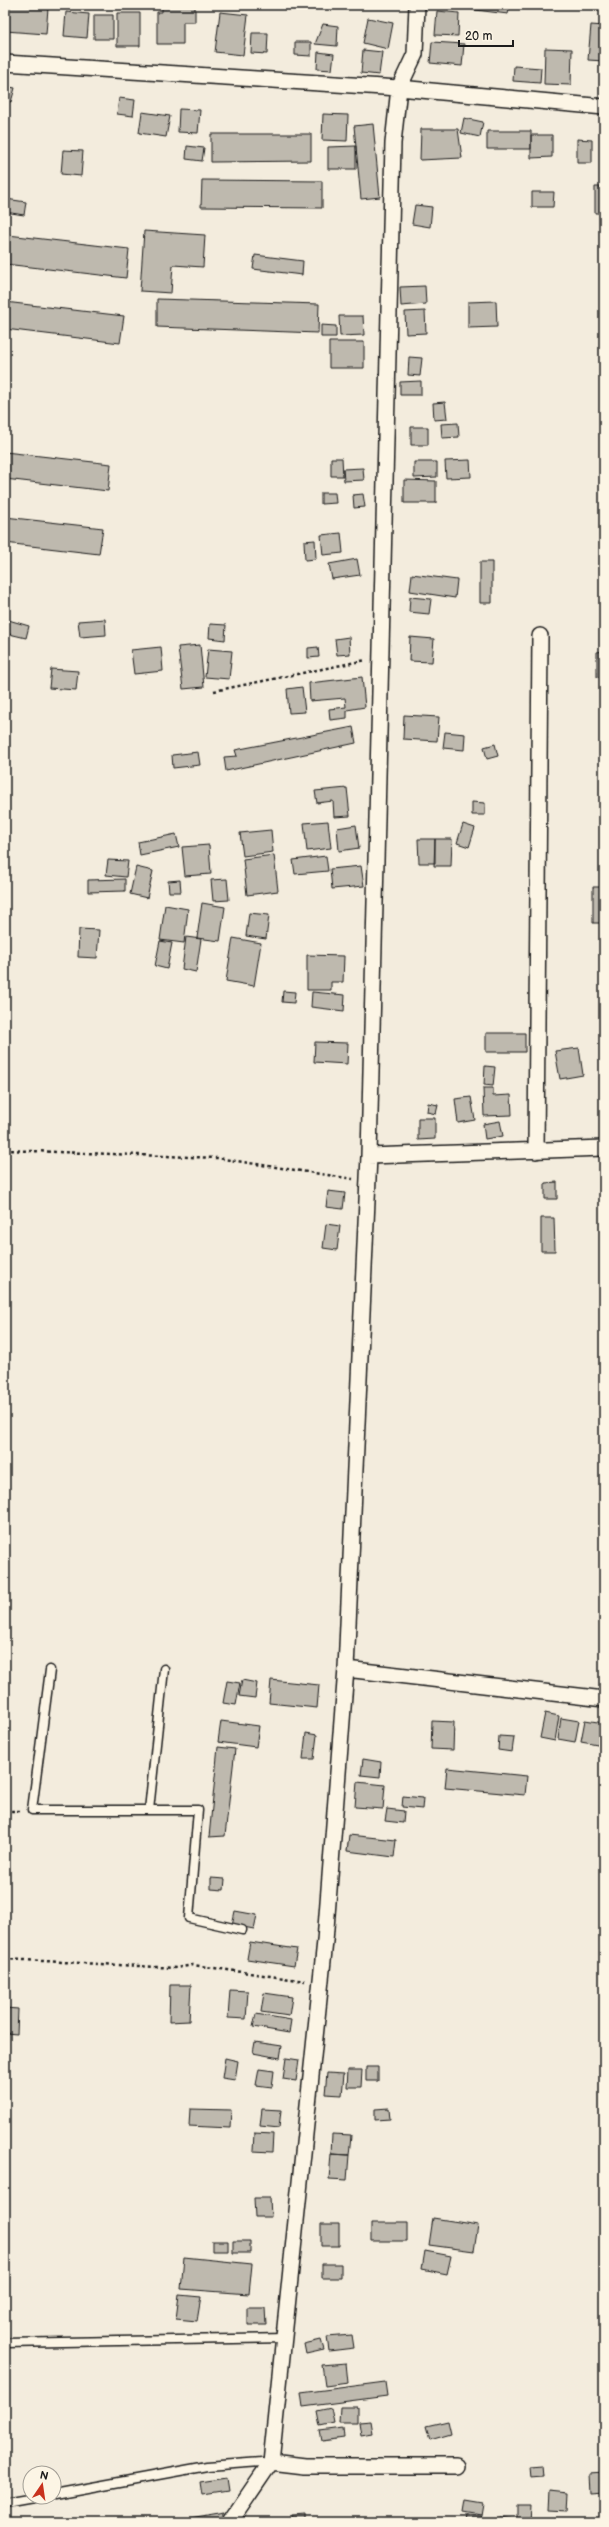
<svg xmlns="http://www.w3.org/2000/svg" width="609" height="2527" font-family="'Balsamiq Sans',sans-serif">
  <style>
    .building { fill: #beb9ae; stroke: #1c1c1c }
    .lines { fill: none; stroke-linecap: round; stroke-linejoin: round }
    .lane-casing { stroke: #1c1c1c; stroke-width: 11 }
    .street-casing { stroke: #1c1c1c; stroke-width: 18 }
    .path { stroke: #1c1c1c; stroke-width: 2.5; stroke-dasharray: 3 3; stroke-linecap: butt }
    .lane { stroke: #fcf5e5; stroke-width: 8 }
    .street { stroke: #fcf5e5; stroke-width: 15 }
  </style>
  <rect width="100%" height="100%" fill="#f3ecdd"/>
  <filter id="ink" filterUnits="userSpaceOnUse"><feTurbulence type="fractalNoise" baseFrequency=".025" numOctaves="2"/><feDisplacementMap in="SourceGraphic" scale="8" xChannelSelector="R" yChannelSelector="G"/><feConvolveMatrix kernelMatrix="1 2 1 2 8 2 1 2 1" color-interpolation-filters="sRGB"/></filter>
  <g filter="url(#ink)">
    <path class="building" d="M6,5L48,8L46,34L5,31Z
      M162,5H195V22H183V44H157V12H162Z
      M459,5H510L508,14L459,8Z
      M437,11L459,13L458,36L435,35Z
      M66,12L89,14L87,38L64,36Z
      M220,12L248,15L243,55L215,52Z
      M117,13H140V46H117Z
      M94,15H113V39H94Z
      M368,18L393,23L388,49L363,43Z
      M323,24L338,26L337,46L315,44Z
      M591,25L604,26V61L588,60Z
      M252,33H268L267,54L251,53Z
      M295,42H311V56L295,55Z
      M432,42L464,44L462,66L430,63Z
      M545,48L572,49L571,85L544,84Z
      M363,50L382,52L379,75L361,73Z
      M318,52L334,54L332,70L317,69Z
      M514,66L541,68L540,83L513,81Z
      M5,86L15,88L11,102L5,100Z
      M119,98L135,100L133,116L117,114Z
      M179,109L200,110L198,133L178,132Z
      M142,112L170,116L166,137L139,133Z
      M323,114L348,115L347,141L322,140Z
      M464,118L483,122L480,137L461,133Z
      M373,124L380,197L361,199L354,126Z
      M604,127V157H601Z
      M421,129H458L462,158L420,160Z
      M487,131H531V149H487Z
      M211,134H311V161L211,162Z
      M531,135H552V157L531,158Z
      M577,139L592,140V163H577Z
      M187,146L204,148L202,161L186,159Z
      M356,146V169H328V147Z
      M63,150L83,151L81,176L61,174Z
      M202,180L322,181V208L201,207Z
      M595,187H604V213H595Z
      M532,192H554L553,207H532Z
      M6,199L26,202L24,215L5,212Z
      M415,205L432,207L430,227L412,224Z
      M144,231L205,235L203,267L173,265L171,293L140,291Z
      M8,235L129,249L126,278L5,264Z
      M255,255L303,261L302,275L253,269Z
      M425,286L426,304L401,306L400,287Z
      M157,299L319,304L318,333L157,327Z
      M496,301L497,327L468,328V302Z
      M5,302L124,316L120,343L5,329Z
      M425,311L426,333L406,334L405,312Z
      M339,316H363L364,335L340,336Z
      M321,325L336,326V337H321Z
      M329,342H364V368H329Z
      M409,357L422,358L420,376L408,375Z
      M421,381V395H400V382Z
      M445,402L447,419L434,420L433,403Z
      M458,423L459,437L442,438L441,424Z
      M411,427H428V445H411Z
      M5,452L111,464L108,491L5,479Z
      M331,458H342L343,476H331Z
      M470,460L471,477L446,478L445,461Z
      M414,462H437V477L414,478Z
      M363,468L364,480L344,481L343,469Z
      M404,480L436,481V503H404Z
      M321,493H335L336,503L321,504Z
      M363,494L365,507L354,508L353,495Z
      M5,517L103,528L99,554L5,543Z
      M341,533L343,553L323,555L321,535Z
      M315,540L316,559L305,560L304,541Z
      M357,559L360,575L332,579L329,564Z
      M480,562H492V603H480Z
      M412,574L457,580L455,598L410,591Z
      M410,597L431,599L429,614L409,612Z
      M5,619L29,626L26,638L5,633Z
      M105,619L106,635L80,637L78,621Z
      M210,624L226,625L225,640L209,638Z
      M349,637L350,654L337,655L335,639Z
      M410,637L434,639L432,662L409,661Z
      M200,645L204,687L183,689L178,647Z
      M161,647L163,671L134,674L131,650Z
      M318,647L319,657L308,658V648Z
      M208,649L232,651L229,679L205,677Z
      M604,651V677H597V652Z
      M51,669L78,671L76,690L49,688Z
      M362,677L365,707L347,710V718L330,720L329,709L346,707L345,698L310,701L309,683Z
      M302,687L305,712L289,713L287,689Z
      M404,715L439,717L437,741L403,739Z
      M353,727L356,743L226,771L224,757L237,756L235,750Z
      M445,732L465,734L464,750L443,748Z
      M495,744L498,756L487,759L484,747Z
      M198,752L200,765L173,768L172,755Z
      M347,788L350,816L334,817L333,801L317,803L315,791Z
      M472,802L485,803V815H472Z
      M328,821L331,848L307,851L304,823Z
      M463,824L475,828L469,847L457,843Z
      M356,825L359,848L339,851L337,828Z
      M271,830L273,852L243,856L240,833Z
      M176,834L179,847L140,855L138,842Z
      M418,839H435V863H419Z
      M435,839H452L451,866H434Z
      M209,845L211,874L185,876L182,847Z
      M274,855L278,891L247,895L243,859Z
      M326,856L328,871L295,874L293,860Z
      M108,860L128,861L126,877L106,875Z
      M361,866L364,886L332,889L330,869Z
      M136,867L153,871L147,898L130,894Z
      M125,879V891L88,892V880Z
      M227,879L229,900L213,901L211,880Z
      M180,880L181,892H169L168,881Z
      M593,887H604V923H593Z
      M202,903L225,907L220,941L197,938Z
      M165,905L188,909L184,943L160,940Z
      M249,913L269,915L266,939L246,936Z
      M79,929L99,930L97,958L78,957Z
      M186,937L201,939L196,972L182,969Z
      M233,938L261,943L254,986L226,981Z
      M160,941L172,943L167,969L155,966Z
      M307,955L344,956L343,982H331V990H307Z
      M283,991L295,992L294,1003L282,1002Z
      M312,992L345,995L344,1011L311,1007Z
      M486,1033H525V1052H486Z
      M315,1042L348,1043L347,1064L314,1062Z
      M579,1048L583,1075L560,1079L555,1051Z
      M485,1066L495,1067L493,1086L484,1085Z
      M483,1088H493V1096L511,1095L512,1115L484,1116Z
      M471,1097L475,1120L458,1123L455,1099Z
      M428,1103L438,1105L436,1114L427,1112Z
      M418,1118H435V1139L418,1140Z
      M500,1121L503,1136L485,1139L483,1124Z
      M557,1182V1199H545V1183Z
      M328,1191L345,1193L343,1209L326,1207Z
      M541,1218H554L555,1251H541Z
      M326,1224L340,1226L337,1250L323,1248Z
      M242,1680L257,1683L255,1698L239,1696Z
      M271,1680L319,1685L317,1708L269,1703Z
      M227,1681L240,1683L236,1705L223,1703Z
      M545,1713L559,1716L555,1741L540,1738Z
      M561,1718L579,1721L575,1742L558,1739Z
      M585,1720L604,1723L603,1745L581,1741Z
      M221,1721L259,1726L256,1747L218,1742Z
      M432,1721L454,1722L453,1750L431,1749Z
      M306,1733L317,1735L314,1759H303Z
      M499,1736L514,1737L512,1752L498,1750Z
      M218,1747L235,1749L225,1836L209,1837Z
      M363,1759L381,1762L380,1777L361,1775Z
      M447,1768L527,1776L525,1795L445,1788Z
      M357,1782L385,1785L383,1809L355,1807Z
      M403,1796L423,1798L422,1809L402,1807Z
      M387,1809L404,1811L403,1823L385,1821Z
      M349,1835L396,1840L394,1857L347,1851Z
      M211,1878L225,1879L224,1890L211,1889Z
      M235,1911L257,1915L254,1929L232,1925Z
      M250,1942L297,1949L294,1966L247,1959Z
      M170,1985H191L189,2021L169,2022Z
      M230,1990L248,1991L246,2019L228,2018Z
      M264,1993L292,1997L289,2016L261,2012Z
      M5,2008L18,2009L17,2034L5,2033Z
      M256,2014L291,2020L289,2033L253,2027Z
      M255,2042L282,2046L280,2058L253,2053Z
      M225,2058L238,2061L235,2080L222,2078Z
      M286,2058L299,2060L296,2081L283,2079Z
      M366,2067H378V2081H366Z
      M259,2069L274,2071L272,2087L256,2085Z
      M348,2070H362L361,2087H347Z
      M327,2073L344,2074L342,2095L325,2094Z
      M389,2108L390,2119L375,2120V2109Z
      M190,2109L231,2110L230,2128L189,2126Z
      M262,2109L281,2110L279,2128L260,2126Z
      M254,2133L273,2134L272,2152L253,2151Z
      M332,2134L351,2135L349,2155L331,2154Z
      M331,2154L349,2155L347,2180L329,2179Z
      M254,2198H270L271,2217H255Z
      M433,2218L478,2225L474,2251L429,2245Z
      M371,2223H407V2241H371Z
      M321,2224H339V2246H321Z
      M212,2241H228V2251H212Z
      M233,2241H250V2253H233Z
      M425,2251L451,2256L447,2274L422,2269Z
      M184,2257L252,2264L249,2294L181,2289Z
      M322,2264H341V2278H322Z
      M179,2295L201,2297L197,2321L176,2319Z
      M248,2308H265L266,2325H248Z
      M352,2335L354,2348L329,2351L327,2337Z
      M321,2340L324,2350L306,2354L304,2344Z
      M346,2363L348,2383L325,2386L322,2365Z
      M385,2382L387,2396L303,2407L301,2393Z
      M340,2407H357V2423H339Z
      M331,2408L334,2423L320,2426L317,2411Z
      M371,2421L373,2433L361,2435L359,2422Z
      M448,2421L451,2434L430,2440L426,2426Z
      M343,2428L344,2438L322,2441L320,2431Z
      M542,2466L543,2477L530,2478L529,2467Z
      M604,2473V2492L590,2493L589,2474Z
      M226,2478L228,2491L202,2495L200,2482Z
      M550,2490L569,2492L568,2511L549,2510Z
      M466,2500L484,2503L482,2515L464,2512Z
      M517,2505H530L529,2522H517Z
      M225,2512L218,2522H183L184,2519Z
      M306,2515V2522H292V2516Z
      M468,2515L482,2516V2522H467Z
      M500,2517L511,2519V2522H499Z"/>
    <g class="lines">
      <defs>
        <path id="lane" d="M50,1670L32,1810H198L189,1918L242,1930
          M149,1810L164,1669
          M5,2343L284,2338
          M54,2494L207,2466L262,2462
          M5,2503L39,2497"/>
        <path id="street" d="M5,63L399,88L604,107
          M536,1151L540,636
          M369,1156L604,1148
          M346,1669L604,1699
          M271,2462L305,2466H456
          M230,2522L271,2462L325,1941L346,1669L369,1156L393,143L399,88L415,54L417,5"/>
      </defs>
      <use href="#lane" class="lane-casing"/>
      <use href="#street" class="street-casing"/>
      <path class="path" d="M214,691L366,660
        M5,1150L217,1158L353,1179
        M5,1811H20
        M5,1959L176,1968L193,1965L305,1981"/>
      <use href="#lane" class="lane"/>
      <use href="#street" class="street"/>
    </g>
  </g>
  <rect width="609" height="2527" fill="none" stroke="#fcf5e5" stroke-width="20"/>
  <rect x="10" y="10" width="589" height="2507" fill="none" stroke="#1c1c1c" stroke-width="1.5" filter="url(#ink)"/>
  <g transform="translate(42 2485) rotate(13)"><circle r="19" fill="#fcf5e5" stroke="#a29e95"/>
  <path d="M0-3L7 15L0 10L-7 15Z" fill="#c8321e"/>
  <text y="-6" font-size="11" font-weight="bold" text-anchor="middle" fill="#1c1c1c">N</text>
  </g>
  <path d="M459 40v6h54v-6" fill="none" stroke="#1c1c1c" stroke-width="2"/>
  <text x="465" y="40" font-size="12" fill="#1c1c1c" stroke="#fcf5e5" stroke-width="3" paint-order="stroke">20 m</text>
</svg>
